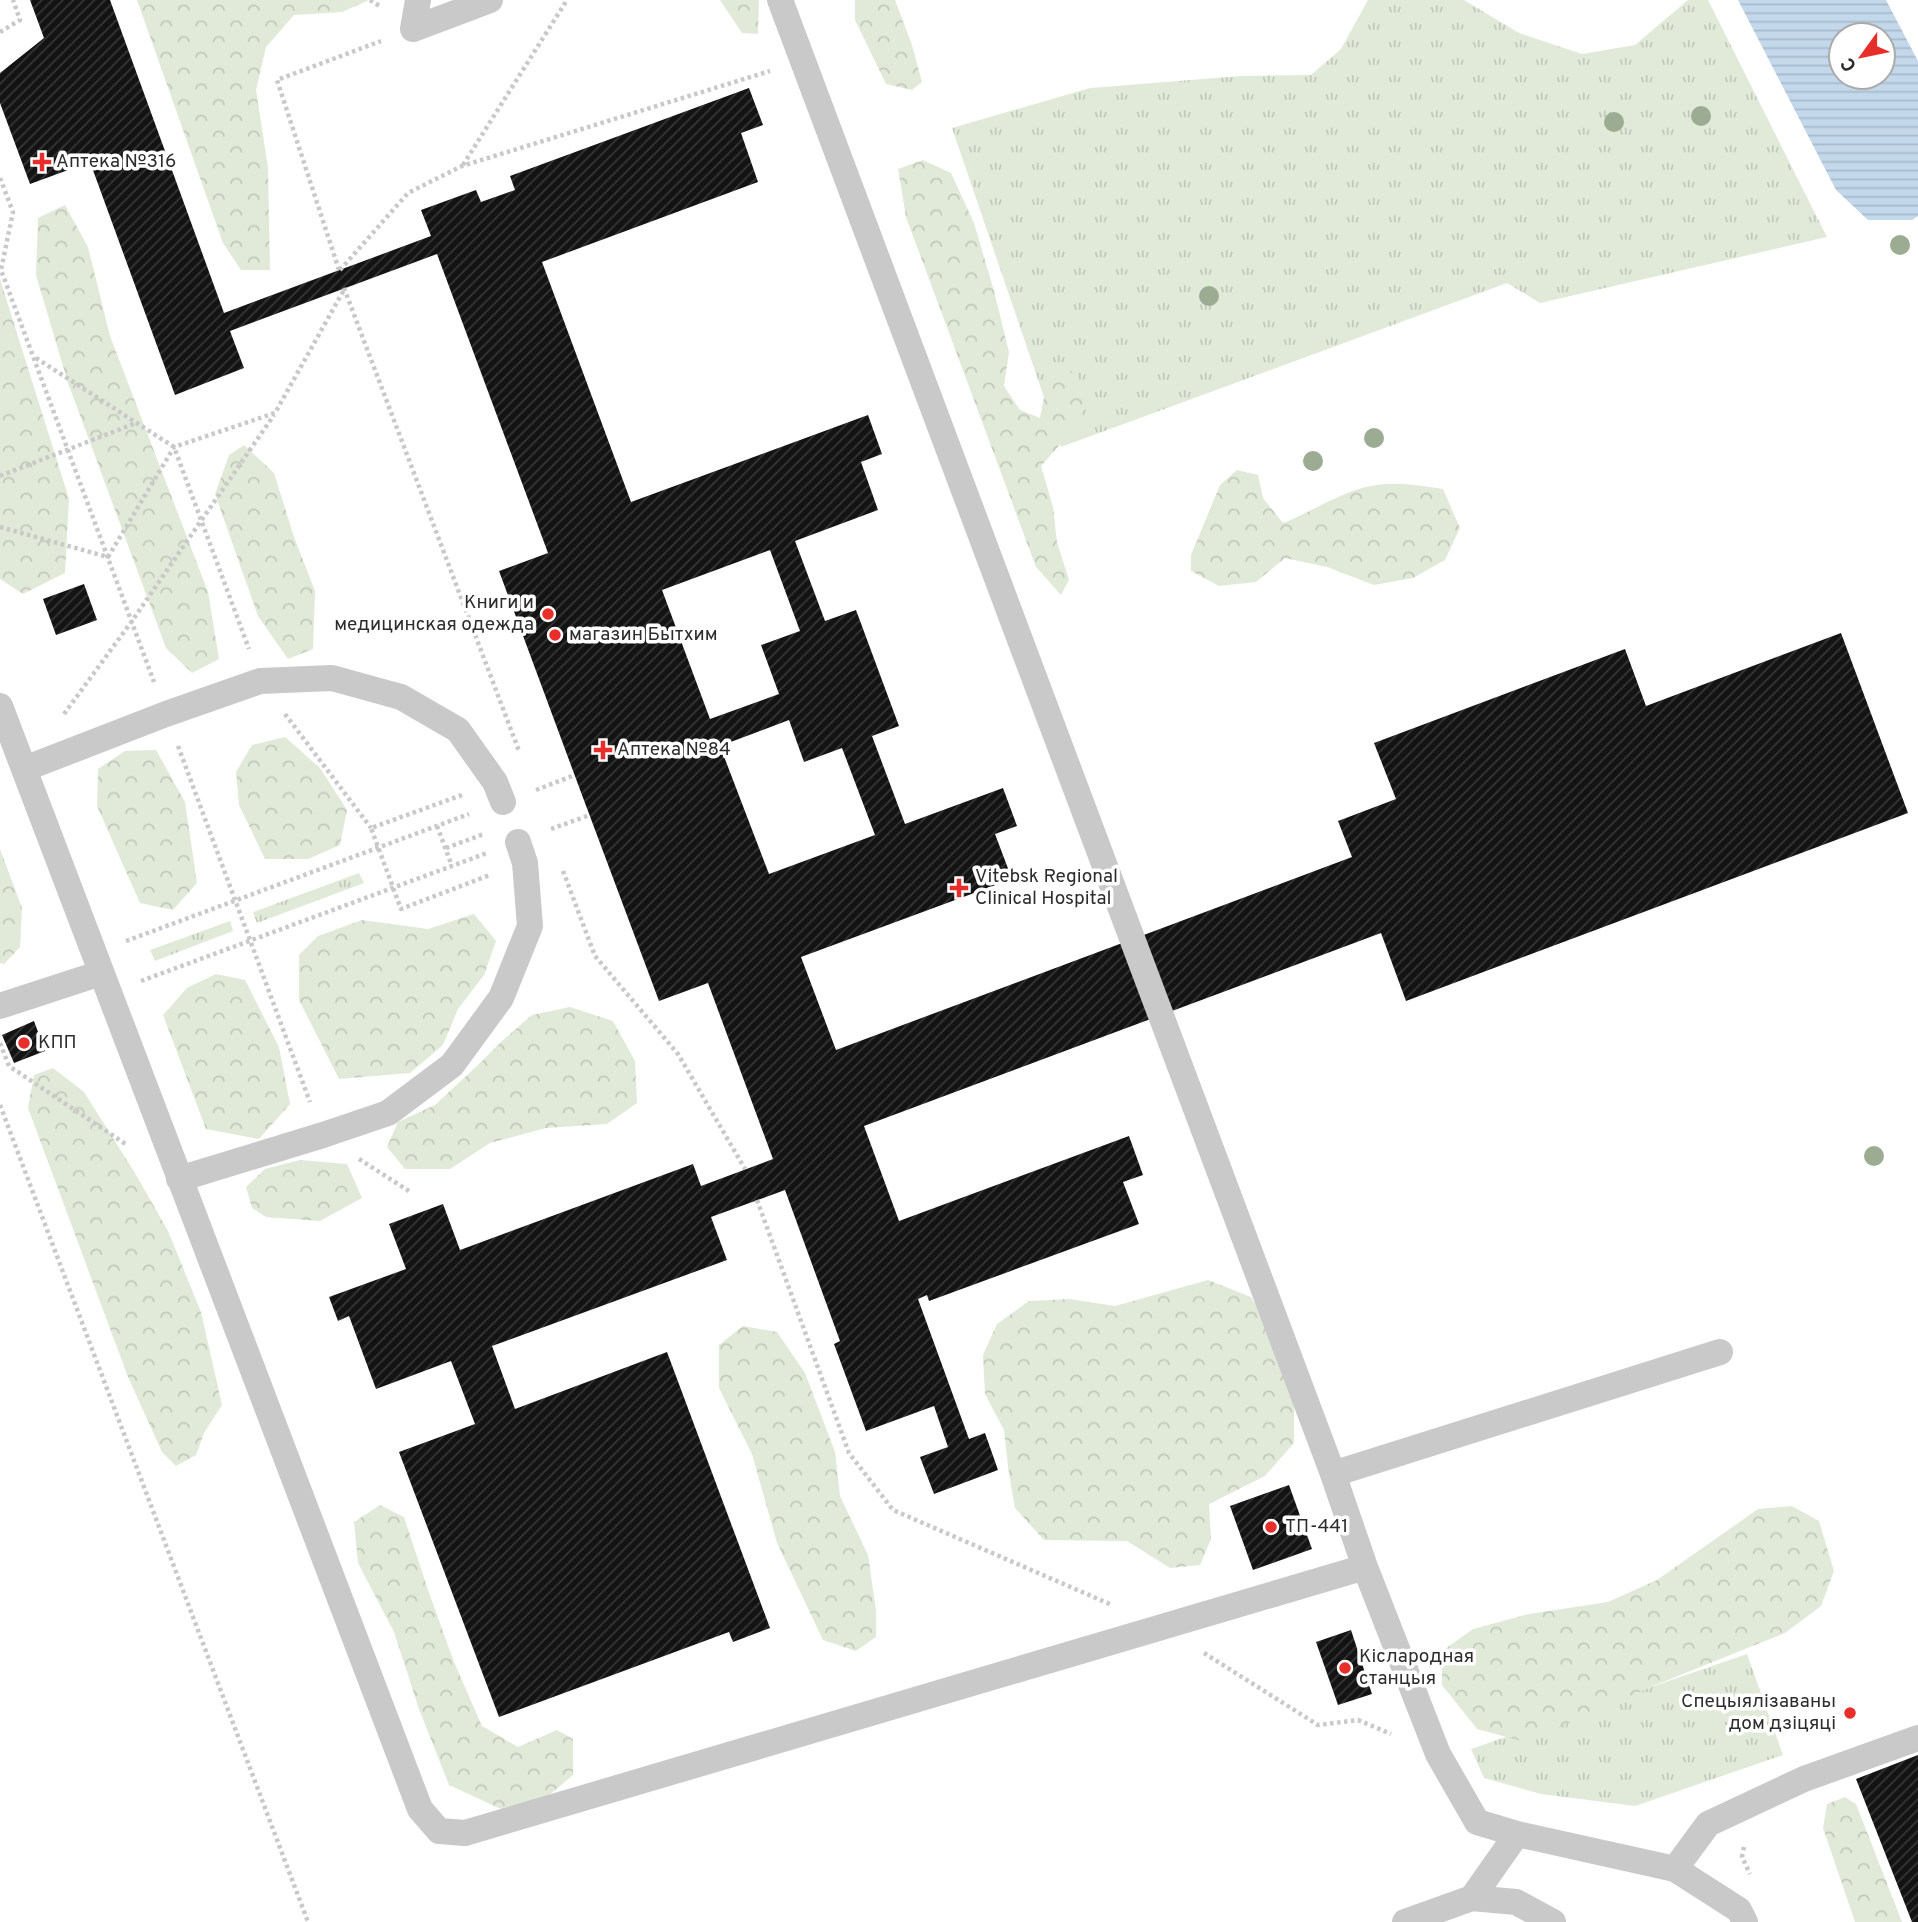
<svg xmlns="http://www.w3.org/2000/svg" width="1918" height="1922" font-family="Overpass,sans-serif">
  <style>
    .grass { fill: url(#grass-tufts) }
    .forest { fill: url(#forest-crowns) }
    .water { fill: url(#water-rules); fill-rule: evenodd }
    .building { fill: url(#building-hatch); fill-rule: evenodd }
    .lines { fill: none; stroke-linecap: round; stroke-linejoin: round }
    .path { stroke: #c9c9c9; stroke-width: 4.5; stroke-dasharray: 3.5 3.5; stroke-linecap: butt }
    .service { stroke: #c9c9c9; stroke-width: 26 }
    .tree { fill: #9cac92 }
    .poi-dot { fill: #e72e2a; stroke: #fff; stroke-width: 2.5 }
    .labels { text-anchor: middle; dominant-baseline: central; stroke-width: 7; stroke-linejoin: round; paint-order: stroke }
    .poi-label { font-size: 19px; fill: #2c2c2c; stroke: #fff; text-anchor: start }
  </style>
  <defs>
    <pattern id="grass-tufts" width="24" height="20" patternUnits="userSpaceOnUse" patternTransform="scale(1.75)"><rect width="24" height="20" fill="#e1ead9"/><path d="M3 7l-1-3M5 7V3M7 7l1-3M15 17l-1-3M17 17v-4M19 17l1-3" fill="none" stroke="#c1c9ba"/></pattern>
    <pattern id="forest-crowns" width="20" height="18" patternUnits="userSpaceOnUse" patternTransform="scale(1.75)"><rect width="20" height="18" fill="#e1ead9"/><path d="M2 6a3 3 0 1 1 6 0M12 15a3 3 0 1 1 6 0" fill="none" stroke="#c1c9ba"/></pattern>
    <pattern id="water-rules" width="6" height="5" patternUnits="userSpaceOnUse" patternTransform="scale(1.75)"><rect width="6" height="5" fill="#c4d8eb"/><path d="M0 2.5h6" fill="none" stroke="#a9baca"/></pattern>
    <pattern id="building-hatch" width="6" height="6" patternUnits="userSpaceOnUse" patternTransform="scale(1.75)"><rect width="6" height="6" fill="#131313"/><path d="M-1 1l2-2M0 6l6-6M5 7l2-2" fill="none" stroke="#363636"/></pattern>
  </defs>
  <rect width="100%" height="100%" fill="#fff"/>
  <path class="grass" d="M1368,0H1464L1519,33L1582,54L1635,45L1688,0H1708L1827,237L1540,303L1507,283L1061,447L952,128L1090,88L1241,76L1311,75L1341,49Z
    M359,873L364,883L257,923L253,912Z
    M230,921L233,931L155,961L150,950Z
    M1747,1654L1783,1755L1635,1806L1541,1794L1484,1778L1471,1749Z"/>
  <path class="forest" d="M137,0H369L342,12L294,15L266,47L256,90L268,168L270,270H241L223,243Z
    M720,0H759L758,34L742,33Z
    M855,0H895L912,45L922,82L912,90L886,84L855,20Z
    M923,160L951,173L974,223L994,291L1009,352L1004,386L1020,410L1040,418L1047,381L1058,364L1078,375L1087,405L1058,447L1041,466L1053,507L1057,542L1069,580L1061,595L1036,567L906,217L898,169Z
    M65,205L88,247L110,336L208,592L219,659L192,673L166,648L68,383L36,275L38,218Z
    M0,279L69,499L65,573L23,594L0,579Z
    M244,445L274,473L294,537L315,591L313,649L288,659L258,616L215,494L229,455Z
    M1237,470L1258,475L1263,498L1283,523C1312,512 1342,491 1371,486C1393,481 1420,485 1443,489L1460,528L1445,560L1413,578L1374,585L1327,567L1285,558L1256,582L1219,586L1191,571V555L1220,485Z
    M285,737L320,768L347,810L340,845L308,859H265L239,805L236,772L252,745Z
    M156,750L185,802L197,883L173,910L140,903L97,806L98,769L125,751Z
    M0,849L22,908L20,947L4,964L0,963Z
    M474,914L496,941L484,975L458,1009L443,1045L410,1073L339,1079L299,1000V955L318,936L362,920L428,929Z
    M216,974L245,980L279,1047L290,1104L259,1139L206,1129L163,1015L187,988Z
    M570,1007L613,1021L635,1061L637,1103L607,1124L546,1128L490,1143L450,1169H405L387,1147L398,1122L435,1105L478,1065L502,1041L532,1015Z
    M53,1068L84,1092L135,1173L168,1231L201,1312L222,1405L204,1433L196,1455L176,1466L162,1452L128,1377L28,1108L34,1075Z
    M300,1160L347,1164L362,1198L320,1221L266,1217L252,1208L246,1187L265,1169Z
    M1208,1280L1251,1297L1279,1345L1294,1397V1443L1265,1476L1209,1504L1211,1539L1200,1565L1170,1568L1127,1541L1044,1540L1015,1508L1009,1474L1004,1430L985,1394L983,1355L997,1324L1029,1301L1069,1299L1115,1306Z
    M743,1326L777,1332L805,1373L835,1452L840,1496L868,1555L876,1611V1637L856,1651L823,1640L777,1543L752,1454L719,1388V1345Z
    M380,1505L404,1517L428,1590L454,1662L482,1726L518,1747L557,1730L573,1739V1775L542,1801L501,1809L449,1785L419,1709L394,1632L358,1563L354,1522Z
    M1792,1506L1819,1521L1834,1571L1821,1606L1785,1633L1653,1686L1525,1742L1477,1729L1442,1685V1651L1473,1629L1529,1614L1608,1602L1657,1580L1758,1509Z
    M1845,1797L1856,1804L1902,1922H1855L1823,1828L1827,1804Z"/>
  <path class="water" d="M1738,0H1886L1918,61V216L1912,220H1868L1836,190ZM1841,35H1883V77H1841Z"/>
  <path class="building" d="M30,0H110L224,313L431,236L421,210L476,190L481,202L515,190L510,176L749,88L763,125L741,133L758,182L542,262L631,502L868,415L882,454L861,462L878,510L795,541L825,621L856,610L899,726L872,736L905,824L1003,788L1017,826L995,834L1012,879L801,957L836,1050L1352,857L1338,821L1396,799L1374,743L1625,649L1646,706L1841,633L1908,813L1406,1001L1381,933L864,1126L899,1221L1129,1136L1143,1175L1123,1182L1139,1224L929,1301L927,1295L918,1299L969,1439L985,1433L998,1470L934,1494L920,1457L948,1447L934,1406L866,1431L834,1344L840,1341L785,1190L711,1217L727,1260L492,1346L515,1409L667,1352L770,1628L733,1642L729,1632L499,1717L399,1452L475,1424L451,1361L376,1389L349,1316L338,1321L329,1297L406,1269L389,1224L443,1204L460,1250L693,1164L701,1186L773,1159L708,983L659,1001L582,795L499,571L548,553L437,254L230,331L244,368L175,395L90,162L30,184L0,103V73L44,38ZM770,550L800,631L761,645L779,694L710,719L662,590ZM789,720L804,762L842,748L875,835L769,874L720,746Z
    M84,584L97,620L56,635L43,599Z
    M34,1021L45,1051L14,1063L2,1035Z
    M1289,1485L1312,1549L1253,1570L1230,1506Z
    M1351,1630L1372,1694L1338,1705L1316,1642Z
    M1918,1755V1922H1912L1856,1779Z"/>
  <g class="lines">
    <path class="path" d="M370,0L381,7
      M0,32L20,20L13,0
      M463,165L567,0
      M0,178L13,212L1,270L154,682
      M339,270L277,80L381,41
      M340,270L408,193L462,166L770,71
      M344,288L519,751
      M36,358L174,447L249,649
      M0,476L136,423
      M0,527L108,557L174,447L275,413L345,288
      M64,714L132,621L274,415
      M285,714L371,828
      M178,746L310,1102
      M536,790L575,775
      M462,795L371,828L401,909L490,875
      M437,826L452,866
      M551,829L590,815
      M446,848L484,834
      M563,871L595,956L678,1054L745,1169
      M126,941L469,814
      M141,981L487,853
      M0,1043L9,1066L127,1145
      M0,1105L308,1922
      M359,1159L409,1191
      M757,1200L849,1453L893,1510L1112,1605
      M1204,1653L1318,1725L1358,1720L1391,1734
      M1744,1847L1742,1857L1750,1874"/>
    <path class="service" d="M418,0L413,29L490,0
      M780,0L1333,1474L1365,1567L1438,1754L1477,1822L1517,1834L1675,1869L1739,1910L1745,1922
      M0,706L420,1809L439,1831L465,1833L1365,1567
      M24,769L166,714L260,681L332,678L401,697L458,730L495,782L503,802
      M0,1006L101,973
      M179,1179L323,1135L388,1113L452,1065L501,998L530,926L525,863L518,842
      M1333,1474L1720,1352
      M1675,1869L1708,1824L1804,1779L1918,1738
      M1472,1898L1516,1902L1553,1922
      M1405,1922L1472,1898L1517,1834"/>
  </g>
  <g class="tree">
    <circle cx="1701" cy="116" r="10"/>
    <circle cx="1614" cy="122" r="10"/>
    <circle cx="1900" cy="245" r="10"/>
    <circle cx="1209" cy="296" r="10"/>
    <circle cx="1374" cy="438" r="10"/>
    <circle cx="1313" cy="461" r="10"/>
    <circle cx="1874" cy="1156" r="10"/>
  </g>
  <g class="poi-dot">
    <path d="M38.5 151.5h7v7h7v7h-7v7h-7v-7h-7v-7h7z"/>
    <circle cx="548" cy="614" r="7"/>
    <circle cx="555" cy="635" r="7"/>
    <path d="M599.5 739.5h7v7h7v7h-7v7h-7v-7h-7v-7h7z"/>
    <path d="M955.5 877.5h7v7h7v7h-7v7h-7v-7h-7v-7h7z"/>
    <circle cx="24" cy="1043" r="7"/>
    <circle cx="1271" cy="1527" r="7"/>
    <circle cx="1345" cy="1668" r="7"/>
    <circle cx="1850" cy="1713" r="7"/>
  </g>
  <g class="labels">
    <g class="poi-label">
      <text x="56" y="162">Аптека №316</text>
      <text x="534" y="603" text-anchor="end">Книги и<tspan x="534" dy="22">медицинская одежда</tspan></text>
      <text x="569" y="635">магазин Бытхим</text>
      <text x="617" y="750">Аптека №84</text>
      <text x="975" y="877">Vitebsk Regional<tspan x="975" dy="22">Clinical Hospital</tspan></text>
      <text x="38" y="1043">КПП</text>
      <text x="1285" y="1527">ТП-441</text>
      <text x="1359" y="1657">Кіслародная<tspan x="1359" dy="22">станцыя</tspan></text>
      <text x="1836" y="1702" text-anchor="end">Спецыялізаваны<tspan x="1836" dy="22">дом дзіцяці</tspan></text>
    </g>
  </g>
  <g transform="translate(1862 56) rotate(237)"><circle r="33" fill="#ffffff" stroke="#ababab" stroke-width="2"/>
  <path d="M0-5L12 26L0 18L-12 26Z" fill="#e72e2a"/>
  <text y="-10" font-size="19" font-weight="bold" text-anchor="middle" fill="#2c2c2c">С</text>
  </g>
</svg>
